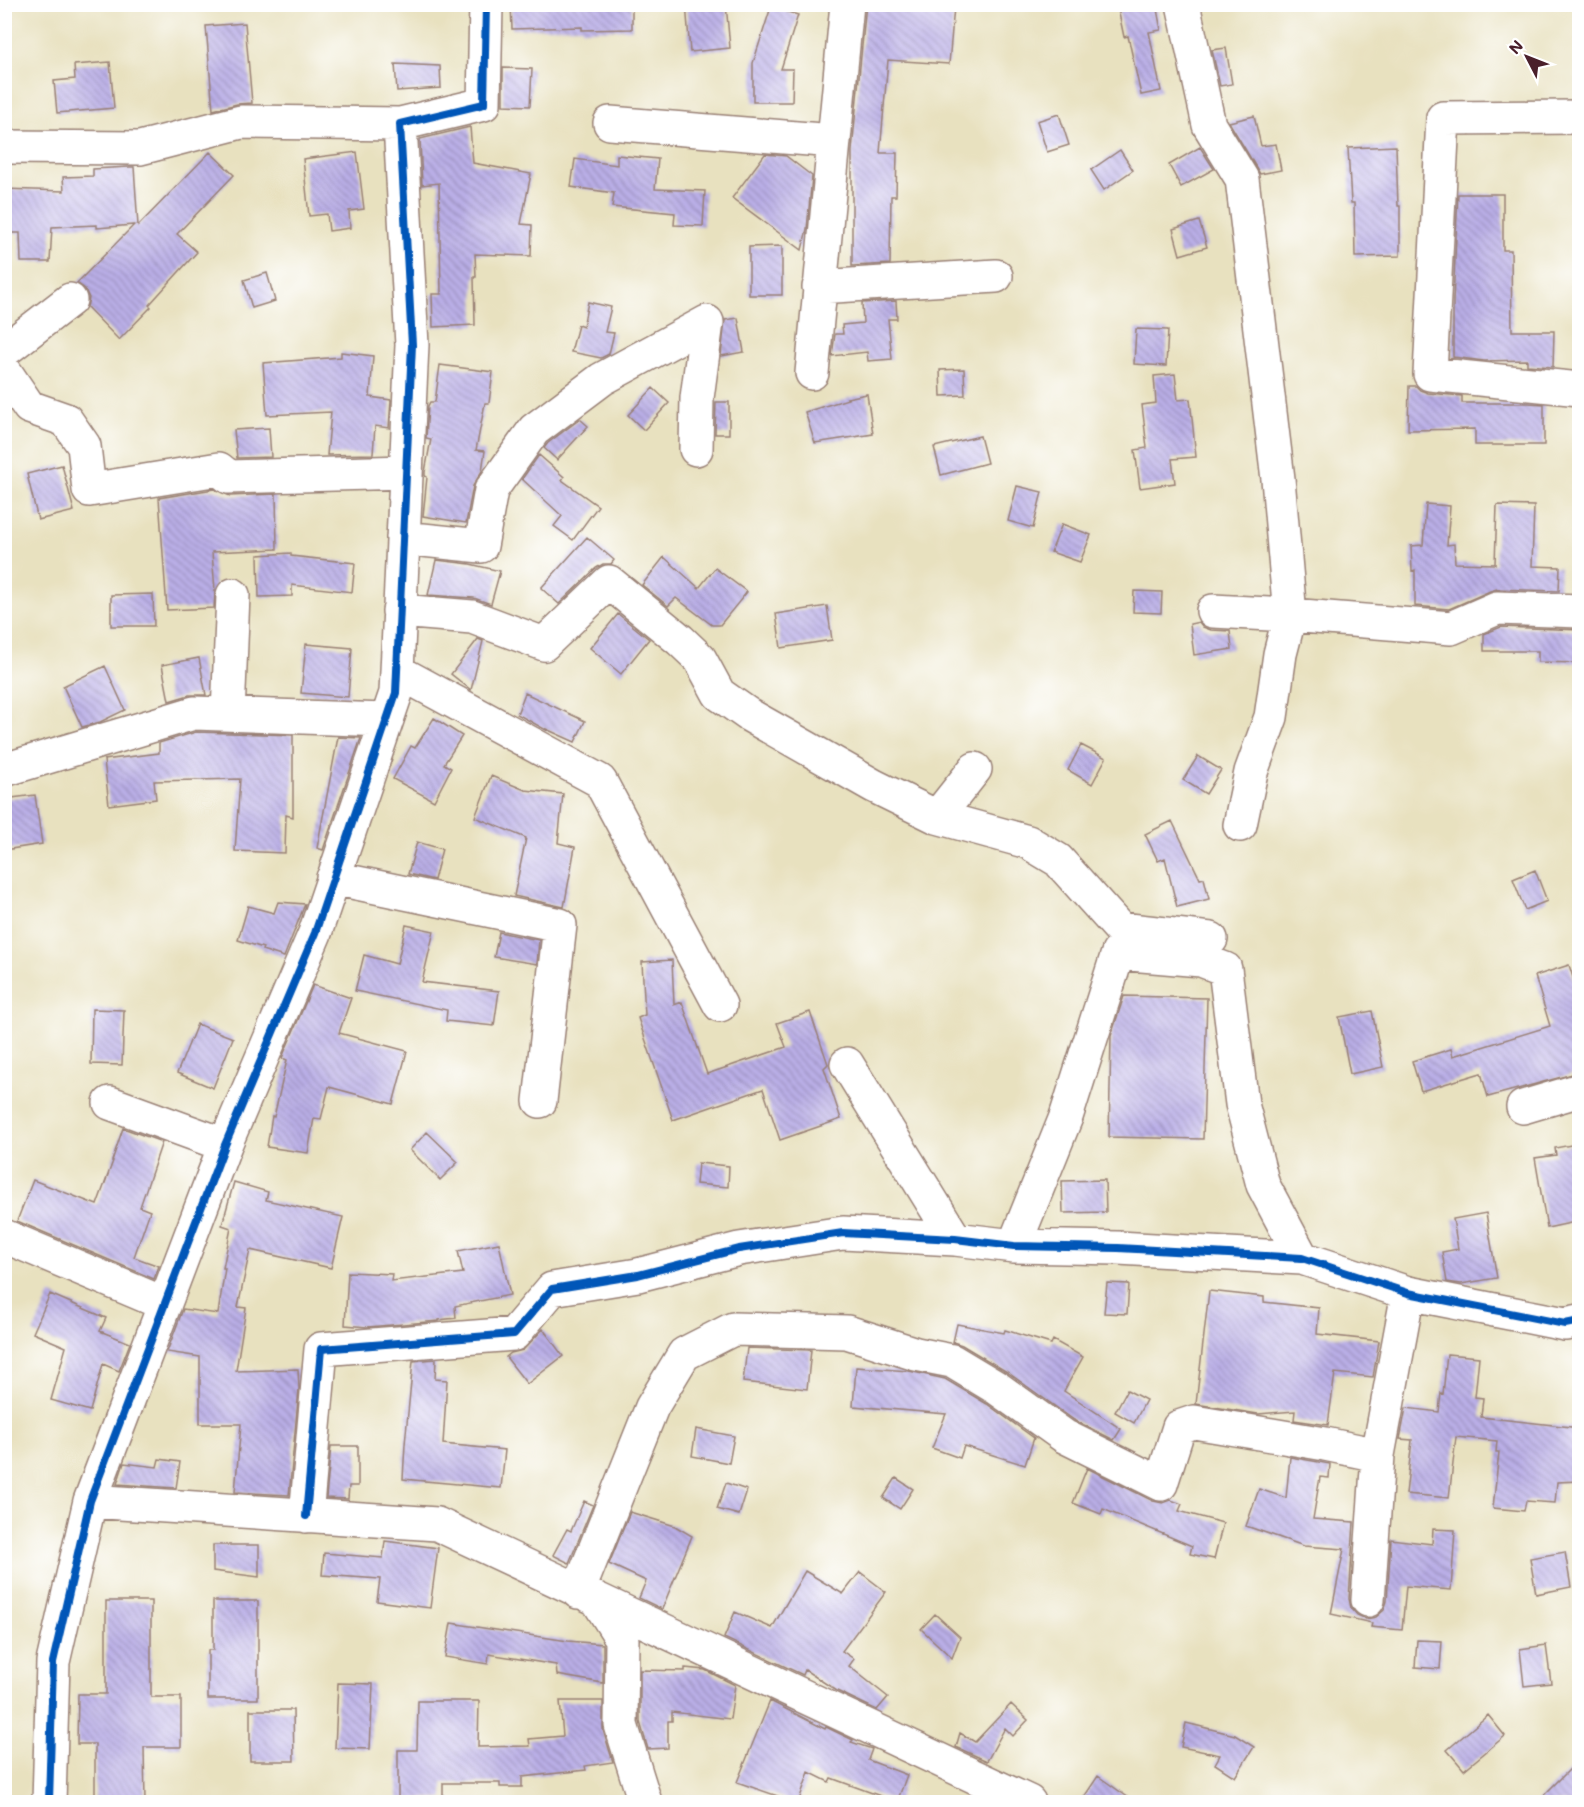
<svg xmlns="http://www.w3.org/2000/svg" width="1584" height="1807" font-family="Mali,sans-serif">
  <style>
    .building { fill: url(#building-back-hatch) }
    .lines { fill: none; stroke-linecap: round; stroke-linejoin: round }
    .minor-casing { stroke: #998075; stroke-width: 36 }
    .minor { stroke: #fff; stroke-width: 33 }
    .cycleway-casing { stroke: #fff; stroke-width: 11 }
    .cycleway { stroke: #0057b8; stroke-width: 8 }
  </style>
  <defs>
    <pattern id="building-back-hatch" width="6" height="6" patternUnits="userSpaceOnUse" patternTransform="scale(1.5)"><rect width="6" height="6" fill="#baafe7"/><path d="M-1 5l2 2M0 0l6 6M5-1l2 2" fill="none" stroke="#998ebb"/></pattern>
  </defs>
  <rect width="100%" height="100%" fill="#fff"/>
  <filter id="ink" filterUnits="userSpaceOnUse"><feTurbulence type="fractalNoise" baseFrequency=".0167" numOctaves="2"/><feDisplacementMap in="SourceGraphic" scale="12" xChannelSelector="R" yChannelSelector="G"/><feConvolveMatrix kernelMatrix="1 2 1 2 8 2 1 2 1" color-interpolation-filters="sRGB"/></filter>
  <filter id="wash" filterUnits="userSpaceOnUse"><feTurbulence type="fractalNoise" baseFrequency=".008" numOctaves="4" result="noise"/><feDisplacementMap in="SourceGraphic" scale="24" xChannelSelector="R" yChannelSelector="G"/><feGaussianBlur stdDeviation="1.35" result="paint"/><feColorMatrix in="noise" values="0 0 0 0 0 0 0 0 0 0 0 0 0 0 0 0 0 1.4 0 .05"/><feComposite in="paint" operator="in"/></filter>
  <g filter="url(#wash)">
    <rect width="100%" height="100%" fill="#e8e1bf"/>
    <g id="blocks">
      <path class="building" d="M511,4H632V29L582,30V27L512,29Z
        M686,4H726L730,48L690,52Z
        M866,4H912L954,7L949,64L888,60L880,153H897L896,196H891L890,264L852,266V151Z
        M1117,4H1156L1161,30L1149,32L1161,91L1141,95L1128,36L1124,37Z
        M771,7L798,15L781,69H793L792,102H753V63Z
        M245,23L252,103L237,104L213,110L206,26Z
        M1226,48L1232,84L1220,86L1212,50Z
        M110,62L114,108L57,113L54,81L75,79L74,65Z
        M395,64L440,66L441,88L397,91Z
        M503,68L532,69L530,106L503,105Z
        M1059,114L1069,145L1047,152L1037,121Z
        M1254,116L1261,146L1276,144L1281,170L1260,174L1229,122Z
        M470,127L473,163L531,174L521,224L532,225L531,256L475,254L476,277H474L475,325L433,327L432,294H441L439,183L422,185L420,139Z
        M1396,146L1398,206H1400V256L1355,257L1354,203H1351L1348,148Z
        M1200,147L1214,169L1181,187L1169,165Z
        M1120,150L1133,170L1104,190L1091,170Z
        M210,152L234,175L177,234L197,252L149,305L151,307L119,340L87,307L89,298L85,289L77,283L134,225L97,228V225L52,227L50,262H21L20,233H4V189L64,191L63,177L93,176V169L129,167H134L138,226Z
        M357,152L364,209L349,211L350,228L329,231L327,214L309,216L303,159Z
        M765,154L786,156L812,176L807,229L802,250L732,198Z
        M617,155L658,159L655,189L705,191L703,226L674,225L675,213L612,207L614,193L571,187L575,159L617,165Z
        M1458,194H1503V250H1511L1512,331H1554L1553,367L1527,365V360L1484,361L1453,357V301Z
        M1199,221L1207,247L1180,255L1173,229Z
        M782,246V295H749V247Z
        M267,273L275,301L252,308L244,280Z
        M896,301L897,319H888L892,359L868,361L867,352L832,356L835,334H843L842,325L863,323L862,303Z
        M588,302L611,307L605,332L614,333L609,354L601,358L571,352L578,325L583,327Z
        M738,318L744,352L721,356L725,320Z
        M1136,329L1168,330L1166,366L1134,364Z
        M341,352L373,356L370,397L391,400L389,428L375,426L373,454L327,455L331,412L267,415L263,363L341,357Z
        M440,365L493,372L489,403H485L476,450L485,451L482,471L473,486L466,523L423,516L427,477L425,476V472L431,439L426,438L428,406L430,402H435Z
        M964,369L965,395L941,396L940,370Z
        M1175,374L1178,400L1190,399L1196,457L1172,459L1175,483L1140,488L1135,450L1147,448L1142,405L1156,403L1154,376Z
        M1409,386H1416L1420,390L1428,393L1462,396V403H1528L1544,404V445H1475V429L1408,430Z
        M653,388L669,403L644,430L628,415Z
        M867,394L873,434L815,443L805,412L848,399L847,398Z
        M716,402H729V434H715Z
        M580,419L588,426L557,460L544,448L548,443Z
        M269,428L271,457L237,458L234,430Z
        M980,436L987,463L941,475L934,447Z
        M539,455L564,477L562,480L598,506L573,540L554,526L562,516L522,479Z
        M62,465L74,511L38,520L27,474Z
        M1017,486L1042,492L1033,528L1008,521Z
        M214,489L230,496L276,494L277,549L212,552L215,591L214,608L167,610L159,498Z
        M1426,504L1450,506L1447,545L1454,544L1455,563L1495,564L1497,505L1534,506L1532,566L1560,567L1559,591L1497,589L1490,591L1449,609L1415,606V570L1412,571L1411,546L1423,545Z
        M1062,524L1091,535L1080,562L1051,552Z
        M587,537L614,560L611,564H603L596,568L559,604L541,588Z
        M291,553V556L355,563L352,592L292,585V596L259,597L258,555Z
        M664,557L699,588L715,568L747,592L720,625H712L676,598L668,606L642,585Z
        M436,560L470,564L500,571L491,604L474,598L428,595Z
        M1134,591L1162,592L1161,613L1133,612Z
        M153,594L154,626H111V595Z
        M827,606L832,640L781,648L776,614Z
        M618,614L649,639L621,674L590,648Z
        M1199,622L1203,627L1211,630L1230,631L1232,649L1194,655L1190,624Z
        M1501,627L1580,630V663L1538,662V651H1484V634Z
        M478,639L483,641L471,690L451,674Z
        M306,644L352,648L348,697L301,693Z
        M199,658L206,695H189L169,701L162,665Z
        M105,666L125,710L100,722L82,727L63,686Z
        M525,693L585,721L575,742L546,729V730L517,714Z
        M434,718L462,736L444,764L451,768L434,801L393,779L411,746L415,748Z
        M196,732L293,735V817L286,815L285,853L235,851L240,779L154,781L156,799L109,805L104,760L159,753V743Z
        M338,737L361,738L323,850L317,848Z
        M1081,745L1106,758L1092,784L1068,770Z
        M1198,756L1221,770L1206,794L1183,780Z
        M491,776L525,790L563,794L558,843L575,847L564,907L514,896L526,838L475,817Z
        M35,795L42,844L4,850V799Z
        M1172,821L1200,879L1204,878L1209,899L1177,907L1165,858L1158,861L1145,834Z
        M417,842L442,849L434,880L408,874Z
        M1535,870L1547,901L1525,910L1513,879Z
        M278,902L305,904L284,957L262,950L263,948L238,940L248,906L274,913Z
        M406,925L434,931L422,982L499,991L494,1026L446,1021L447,1010L355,991L364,955L397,964Z
        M499,932L539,940L537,964L494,957Z
        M672,960L674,1005L682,1002L707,1074L786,1047L777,1023L810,1012L828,1064L824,1068L841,1119L780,1140L763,1089L673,1120L638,1018L645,1015L642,962Z
        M1569,965L1580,999V1072L1488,1097L1481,1073L1421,1091L1412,1061L1451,1049L1453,1056L1550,1026L1535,976Z
        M313,985L351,998L339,1033L407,1051L393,1104L329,1087L321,1119L314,1118L308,1153L267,1147L272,1116L274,1117L287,1060L282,1058Z
        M1124,996L1207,998L1203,1139L1109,1137L1111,1036Z
        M92,1009L124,1010L122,1065L91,1064Z
        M1372,1011L1383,1067L1350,1074L1339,1017Z
        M197,1024L233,1038L213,1088L177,1073Z
        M123,1128L162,1142L140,1207L150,1211L134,1257L159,1266L154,1279L17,1221L33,1180L97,1205L113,1161H112Z
        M427,1132L458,1162L440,1180L410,1150Z
        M1576,1144L1580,1162V1221L1547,1228L1535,1158L1556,1155L1555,1148Z
        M698,1163L729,1166L728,1187L696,1184Z
        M1105,1180L1106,1212L1063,1213L1062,1181Z
        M234,1182L268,1192L266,1200L343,1217L331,1268L250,1250L238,1307L246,1308L236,1371L298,1369L299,1389L289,1495L235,1492L241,1424H200V1357L167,1352L183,1309L218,1314L225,1268H223L231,1228L222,1225Z
        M1486,1213L1497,1278L1461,1284L1447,1282L1442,1252L1458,1249L1453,1219Z
        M499,1243L510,1295L455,1306L456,1318L439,1320V1321L367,1327L345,1325L348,1272L392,1274L391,1281L463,1273L458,1251Z
        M1107,1283L1129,1284L1127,1314L1104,1313Z
        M1209,1291L1264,1297V1302L1319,1308L1317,1334L1379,1341L1373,1377L1335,1373L1328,1425L1294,1420L1295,1411L1258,1414L1196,1404Z
        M50,1294L106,1318L100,1331L130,1343L119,1371L103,1364L90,1411L51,1400L66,1347L33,1333Z
        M957,1324L1004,1333L1005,1330L1051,1344L1053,1340L1083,1357L1064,1391L1121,1429L1114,1440L1074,1420L1007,1372L962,1345L953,1342Z
        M543,1329L563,1356L527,1384L506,1357L511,1353L523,1350Z
        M747,1348L811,1350L807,1389L743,1382Z
        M1447,1354L1479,1357L1475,1397L1483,1398L1481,1417L1580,1428V1481L1557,1482L1555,1503L1526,1501L1524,1511L1493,1508L1499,1452H1496L1497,1441L1456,1437L1449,1498L1406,1494L1412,1440L1400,1439L1406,1408L1439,1412L1441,1393L1443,1394Z
        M436,1359L435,1379L447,1380L443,1444L505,1450L501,1488L403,1479L405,1444L413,1361Z
        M856,1367L909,1371L945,1379L987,1404L1034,1438L1025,1465L964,1446L960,1458L932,1448L946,1414L853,1406Z
        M1127,1390L1146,1400L1134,1423L1115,1412Z
        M696,1429L734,1436L729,1463L692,1456Z
        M331,1446H358V1486H349L348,1499L326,1498Z
        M1290,1457L1330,1464L1329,1478L1320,1477L1313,1519L1354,1522L1349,1599L1351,1608L1357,1615L1366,1619L1376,1617L1384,1610L1387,1601L1391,1539L1432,1544L1433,1529L1455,1530L1451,1590L1406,1586L1402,1630L1371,1627L1372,1623L1331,1614L1344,1549L1304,1546L1246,1526L1259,1489L1286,1498Z
        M159,1459L180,1462L176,1488L117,1484L124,1463L157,1467Z
        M1087,1468L1153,1501L1163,1503L1171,1500L1182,1504L1179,1511L1223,1523L1214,1559L1190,1554L1192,1546L1103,1509L1101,1514L1073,1503Z
        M896,1478L913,1489L900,1509L883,1498Z
        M726,1483L747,1490L739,1515L717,1509Z
        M584,1501L593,1505L569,1563L553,1555L567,1529L571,1531Z
        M630,1512L675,1526L692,1536L662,1609L639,1598L646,1581L609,1564Z
        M385,1541L438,1548L430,1608L377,1601L380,1579L322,1575L324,1553L383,1558Z
        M213,1545H259V1577L213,1571Z
        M1565,1552L1571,1587L1536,1594L1530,1558Z
        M805,1571L843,1594L860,1572L886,1592L842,1651L854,1659L849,1666L888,1697L877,1710L837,1691L805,1670L803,1675L724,1638L735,1612L772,1628Z
        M106,1601H151V1697H181V1747H144L145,1803H95V1744H77L78,1694H106Z
        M213,1601H258V1699H208V1650H213Z
        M935,1614L960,1637L952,1658L921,1629Z
        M451,1623L568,1641L603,1644V1683L557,1675L556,1665L489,1654L488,1664L445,1657Z
        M1417,1640L1442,1641L1440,1669L1415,1667Z
        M1546,1645L1551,1683L1524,1686L1520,1649Z
        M685,1668L705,1670L735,1685L730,1719L672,1712V1721H668V1748L648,1749L640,1722V1670L685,1671Z
        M338,1683L373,1684L370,1749L335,1748Z
        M418,1701H479L478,1747L530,1746L529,1739L563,1736L560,1701H603V1730L613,1762L585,1766L586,1770L522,1777V1787H500V1783H443V1798L398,1799V1750H417Z
        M770,1701L825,1729L826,1727L853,1740L851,1742L872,1749L868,1760L907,1775L897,1802L831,1778L829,1782L809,1772L798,1803L737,1782Z
        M1011,1704L1028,1720L1013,1736L1005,1728L987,1761L956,1747L960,1733L975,1742Z
        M250,1710H293L294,1761H250Z
        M1488,1715L1505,1736L1464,1770L1447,1750Z
        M1186,1723L1235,1735L1254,1747L1235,1777L1215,1764L1220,1755L1181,1747Z
        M1580,1759V1803H1536Z
        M1098,1776L1136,1803H1080Z"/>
    </g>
  </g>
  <g filter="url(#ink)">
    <use href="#blocks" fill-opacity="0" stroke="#998075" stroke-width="1.5"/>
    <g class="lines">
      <defs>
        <path id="minor" d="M1183,4L1209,125L1242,179L1278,479L1290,615L1451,628L1497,608L1580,611
          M1580,117L1443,118L1430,374L1580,389
          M610,123L834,141L847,4
          M4,147L140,148L241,122L400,124
          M819,287L996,276
          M4,351L70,300
          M4,370L29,407L66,420L84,446L89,490L219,469L229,477L406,472
          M812,373L834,141
          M403,538L481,546L491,490L534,430L602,379L707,322L697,398L696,449
          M399,611L472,617L544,644L609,582L680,640L700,659L719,694L749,715L874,786L937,817L1028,842L1058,860L1120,929L1211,939
          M1213,611L1290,615L1280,654L1271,717L1251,772L1240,825
          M397,671L600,781L720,1005
          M228,714L233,595
          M4,770L194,713L385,720
          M937,817L975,769
          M333,878L560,925L540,1101
          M847,1064L955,1239
          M110,1103L225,1145
          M1523,1107L1580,1090
          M4,1236L165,1304
          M1014,1246L1066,1117L1118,953L1201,960L1225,969L1242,1104L1263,1185L1302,1258
          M90,1501L437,1524L1029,1802
          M306,1516L321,1349L514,1334L552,1289L638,1275L739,1249L843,1233L955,1239L1014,1246L1118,1248L1302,1258L1408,1293L1565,1324L1580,1321
          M578,1592L652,1407L684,1354L733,1329L847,1332L916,1354L952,1361L997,1388L1064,1436L1161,1484L1179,1427L1194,1422L1325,1444L1378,1455
          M1368,1600L1378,1455L1408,1293
          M598,1601L622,1639L621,1725L645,1802
          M49,1802L53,1662L90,1501L225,1145L315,933L396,693L412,345L400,124L484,104L486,4"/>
      </defs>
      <use href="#minor" class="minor-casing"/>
      <use href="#minor" class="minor"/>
      <defs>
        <path id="cycleway" d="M306,1516L321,1349L514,1334L552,1289L638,1275L739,1249L843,1233L955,1239L1014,1246L1118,1248L1302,1258L1408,1293L1565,1324L1580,1321
          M49,1802L53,1662L90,1501L225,1145L315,933L396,693L412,345L400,124L484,104L486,4"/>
      </defs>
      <use href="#cycleway" class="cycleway-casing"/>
      <use href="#cycleway" class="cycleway"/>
    </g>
  </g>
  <rect width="1584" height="1807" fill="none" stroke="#fff" stroke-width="24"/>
  <g transform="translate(1527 57) rotate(312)" stroke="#ffffff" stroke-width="4.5" paint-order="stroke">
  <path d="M0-4.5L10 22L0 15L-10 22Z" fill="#4a1f2b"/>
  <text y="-9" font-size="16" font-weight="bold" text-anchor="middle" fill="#4a1f2b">N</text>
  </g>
</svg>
